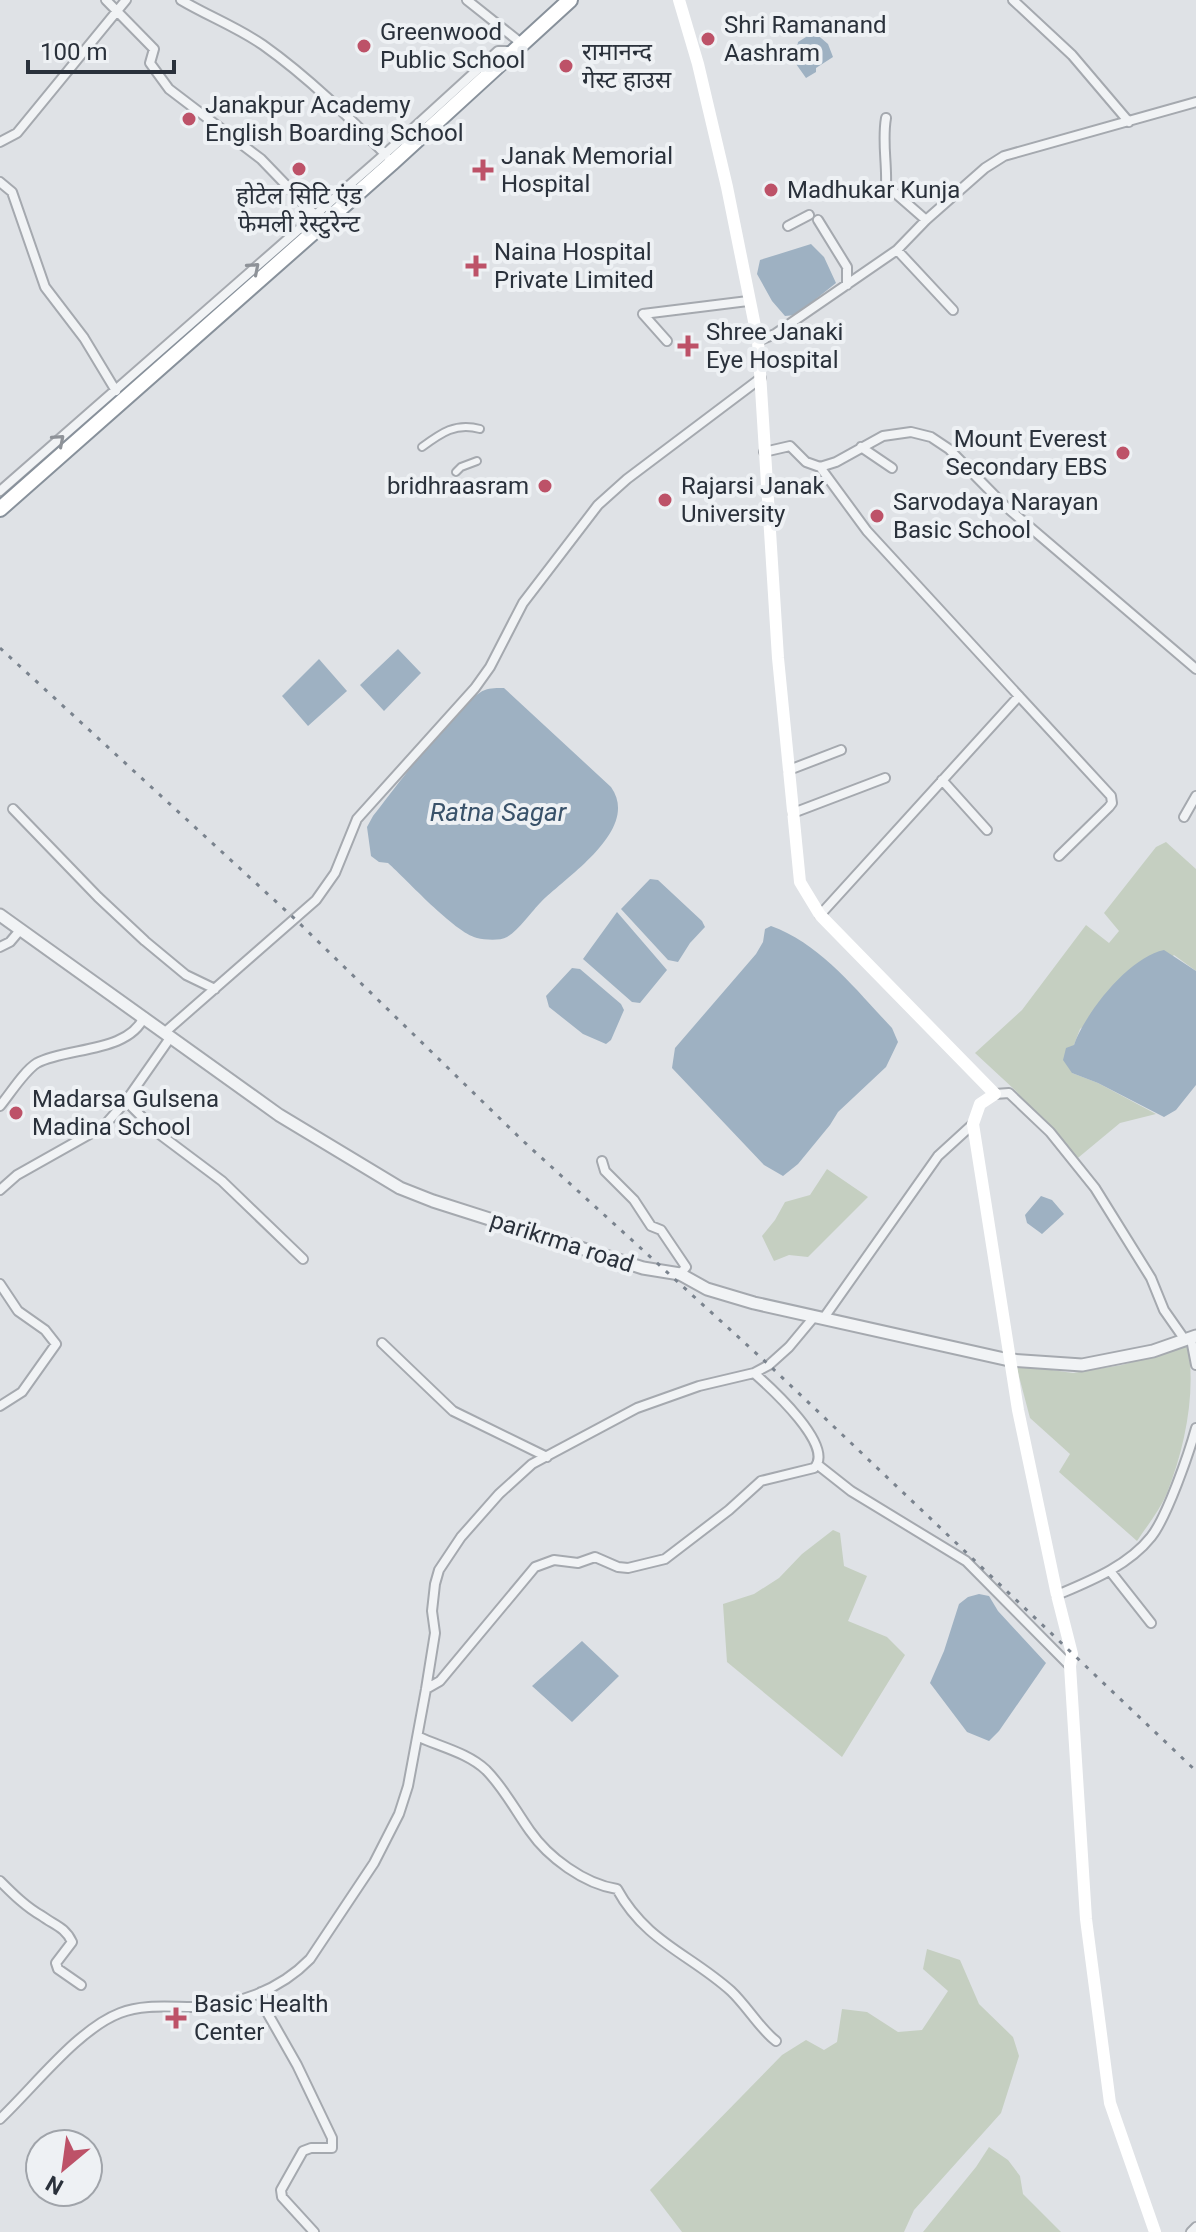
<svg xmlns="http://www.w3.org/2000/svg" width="1196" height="2232" font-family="Roboto,'Noto Sans Devanagari',sans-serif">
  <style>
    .green { fill: #c5cfc1 }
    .water { fill: #9eb1c2 }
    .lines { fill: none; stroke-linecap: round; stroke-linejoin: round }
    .pedestrian-casing { stroke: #a5a9af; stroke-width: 10 }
    .minor-casing { stroke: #a5a9af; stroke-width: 12 }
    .tertiary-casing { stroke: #a5a9af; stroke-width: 15 }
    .trunk-casing { stroke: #88919b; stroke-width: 18 }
    .pedestrian { stroke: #f1f3f5; stroke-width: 6 }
    .minor { stroke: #f1f3f5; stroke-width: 8 }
    .tertiary { stroke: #f1f3f5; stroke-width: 11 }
    .secondary { stroke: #fff; stroke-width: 12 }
    .trunk { stroke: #fff; stroke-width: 14 }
    .rail { stroke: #7a838e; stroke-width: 3; stroke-dasharray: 4 8; stroke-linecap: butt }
    .oneway { stroke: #8e9298 }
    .poi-dot { fill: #bd5268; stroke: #eef1f4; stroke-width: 3 }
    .labels { text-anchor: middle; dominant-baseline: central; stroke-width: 8; stroke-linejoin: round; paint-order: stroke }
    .poi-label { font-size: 24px; fill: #2a313b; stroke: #eef1f4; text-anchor: start }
    .street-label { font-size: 24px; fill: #2a313b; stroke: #eef1f4 }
    .water-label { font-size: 26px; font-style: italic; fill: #39526a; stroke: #eef1f4 }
  </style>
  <rect width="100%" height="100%" fill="#dfe2e6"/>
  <path class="green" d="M1166,842L1196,869V971L1174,955L1080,1029L1074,1045L1072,1073L1098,1083L1156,1114L1120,1123L1073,1162L1016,1091L975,1053L1022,1010L1086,925L1109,943L1119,931L1104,913L1156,847Z
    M827,1169L868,1197L808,1257L789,1255L774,1261L762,1236L775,1220L785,1202L810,1195Z
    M1188,1346C1196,1393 1185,1447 1167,1493C1160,1510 1147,1526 1137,1541L1059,1472L1070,1454L1030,1418L1016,1365L1073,1373L1122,1365Z
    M833,1530L840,1533L844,1566L867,1576L848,1621L887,1637L905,1655L842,1757L727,1662L723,1604L754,1594L779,1578L802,1554Z
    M927,1949L960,1960L979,2004L1013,2037L1019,2056L1001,2113L914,2210L904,2232H682L650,2190L782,2055L806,2040L824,2050L837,2042L842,2009L867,2012L898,2032L922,2030L948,1991L923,1969Z
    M989,2147L1008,2160L1020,2176L1023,2194L1061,2232H923L976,2167Z"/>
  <path class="water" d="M814,32L828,44L833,57L816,68V72L806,78L789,54L797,48L798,42Z
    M811,244L824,257L836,283L796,315L785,316L772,301L757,274L760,260Z
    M398,649L421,673L384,711L360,685Z
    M319,659L347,691L308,726L282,696Z
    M504,688L611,787C641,829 567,876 541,902C532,911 518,931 507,937C500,941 485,940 477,938C454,932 407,880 388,863L379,862L371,856L367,827L373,816C393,791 460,699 485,690C490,688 498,688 504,688Z
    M650,879L658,880L702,921L705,927L690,943L678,962L668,960L621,909Z
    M617,912L667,970L640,1003L632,1002L583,959Z
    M771,926C821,944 856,990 892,1028L898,1042L886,1067L838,1112L830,1125L798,1164L783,1176L764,1165L672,1068L675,1048L756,954L763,942L765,929Z
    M1164,950L1196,971V1085L1176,1110L1164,1117L1098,1083L1072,1073L1063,1060L1066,1048L1074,1045C1085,1013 1129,957 1164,950Z
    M572,968L580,969L621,1004L624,1010L611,1040L606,1044L583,1034L549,1007L546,996Z
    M1041,1196L1052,1200L1064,1214L1042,1234L1027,1223L1025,1215Z
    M979,1594L989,1596L998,1611L1046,1663L999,1731L989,1741L967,1732L930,1683L944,1651L959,1604L968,1597Z
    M582,1641L619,1676L572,1722L532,1686Z"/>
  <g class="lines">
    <defs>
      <path id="pedestrian" d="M422,447C441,433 456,422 480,429
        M456,472L461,467L477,461"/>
      <path id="minor" d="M106,0L154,49L150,63L169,89L261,159L315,215
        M181,0C208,16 237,27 263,45C308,77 350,118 389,158
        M467,0L521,43
        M1013,0L1072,55L1129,122
        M886,118C882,141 887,162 886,185L926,220
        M0,142L17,133L126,0
        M0,182L12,192L45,287L84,338L116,391
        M818,220L847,267V285
        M788,226L809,215
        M897,250L953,310
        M643,314L748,301
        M643,314L667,341
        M758,341L775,334L897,250L926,220L985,168L1004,156L1196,102
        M861,447L892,468
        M764,452L790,446L806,462L820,467L836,462L883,436L911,432L931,437L949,449L1004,505L1196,669
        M820,467L867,531L1111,796L1112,803L1109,807L1059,856
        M0,491L385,154L498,51H512
        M789,770L841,750
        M942,780L987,830
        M13,809L98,897L145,941L186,975L215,989
        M793,813L885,778
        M1184,817L1196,796
        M820,915L1019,696
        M0,947L10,942L21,929
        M164,1033L316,900L335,873L357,819L475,688L490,667L523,603L598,505L627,479L761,378
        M995,1094L1009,1093L1050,1132L1095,1188L1151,1278L1164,1310L1185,1340
        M126,1101L158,1133L222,1181L303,1259
        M0,1106C10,1094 24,1071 37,1063C67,1047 128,1053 144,1017
        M602,1161L605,1171L634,1200L651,1226L661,1230L686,1267L680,1274
        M0,1190L17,1175L104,1126L126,1101L170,1038
        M0,1284L18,1311L45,1330L56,1344L22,1392L0,1406
        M823,1319L938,1156L973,1124
        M1191,1339L1196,1365
        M382,1343L453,1411L547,1457
        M818,1465L851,1491L966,1561L1070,1666
        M1110,1571L1151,1623
        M1057,1595C1090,1581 1128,1566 1151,1537C1167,1517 1189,1453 1196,1428
        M426,1689L440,1681L535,1567L554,1560L578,1563L595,1557L618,1567L628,1568L665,1559L729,1510L761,1481L814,1468C836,1447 771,1388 754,1373
        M419,1737C441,1747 468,1753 486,1770C504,1788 515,1810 530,1831C548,1857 584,1884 617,1889C646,1942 690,1954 731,1991C747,2006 760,2029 776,2041
        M0,1881C13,1894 26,1907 42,1916C54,1925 65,1927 72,1942L56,1963L58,1969L81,1985
        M261,1992L268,2014L297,2065L332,2138V2148H311L303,2151L281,2190L282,2197L314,2232
        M0,2119C34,2087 78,2029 120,2013C143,2004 169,2007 193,2007C237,2006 280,1990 310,1959L374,1863L399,1814L408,1786L426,1689L435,1633L432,1611L435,1584L439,1570L461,1537L499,1494L532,1464L637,1408L699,1386L754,1373L769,1365L789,1347L814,1317
        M1191,2232L1196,2227"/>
      <path id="tertiary" d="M0,915L279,1115L400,1188L433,1201L643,1268L680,1274L707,1289L754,1303L1009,1360L1082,1365L1153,1351L1196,1336"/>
      <path id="trunk" d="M0,509L393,162L570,0"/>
    </defs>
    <use href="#pedestrian" class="pedestrian-casing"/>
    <use href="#minor" class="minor-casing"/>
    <use href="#tertiary" class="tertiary-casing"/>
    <use href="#trunk" class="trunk-casing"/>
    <use href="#pedestrian" class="pedestrian"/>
    <use href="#minor" class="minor"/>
    <use href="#tertiary" class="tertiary"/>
    <path class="secondary" d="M679,0L698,64L727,187L758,341L778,658L800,882L820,915L995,1094L980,1104L973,1124L1018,1410L1057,1595L1072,1654L1070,1666L1086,1919L1110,2103L1155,2232"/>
    <use href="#trunk" class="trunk"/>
    <path class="rail" d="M0,648L296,920L522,1140L769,1365L1196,1771"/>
  </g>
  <defs><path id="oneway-chevron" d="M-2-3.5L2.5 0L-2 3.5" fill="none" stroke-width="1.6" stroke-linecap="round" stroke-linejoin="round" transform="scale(2)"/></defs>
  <g class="oneway">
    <use href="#oneway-chevron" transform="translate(254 268) rotate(-41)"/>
    <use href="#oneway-chevron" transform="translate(59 440) rotate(-41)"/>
  </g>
  <g class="poi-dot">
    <circle cx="708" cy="39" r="8"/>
    <circle cx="364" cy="46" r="8"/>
    <circle cx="566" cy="66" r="8"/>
    <circle cx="189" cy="119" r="8"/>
    <circle cx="299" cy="169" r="8"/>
    <path d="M479 158h8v8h8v8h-8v8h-8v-8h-8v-8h8z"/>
    <circle cx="771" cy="190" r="8"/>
    <path d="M472 254h8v8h8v8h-8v8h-8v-8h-8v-8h8z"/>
    <path d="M684 334h8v8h8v8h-8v8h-8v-8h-8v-8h8z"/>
    <circle cx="1123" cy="453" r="8"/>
    <circle cx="545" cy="486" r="8"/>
    <circle cx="665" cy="500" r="8"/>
    <circle cx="877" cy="516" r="8"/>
    <circle cx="16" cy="1113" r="8"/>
    <path d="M172 2006h8v8h8v8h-8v8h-8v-8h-8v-8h8z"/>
  </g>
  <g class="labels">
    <g class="poi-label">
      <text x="724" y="25">Shri Ramanand<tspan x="724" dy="28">Aashram</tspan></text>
      <text x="380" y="32">Greenwood<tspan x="380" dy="28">Public School</tspan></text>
      <text x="582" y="52">रामानन्द<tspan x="582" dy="28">गेस्ट हाउस</tspan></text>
      <text x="205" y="105">Janakpur Academy<tspan x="205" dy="28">English Boarding School</tspan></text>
      <text x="501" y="156">Janak Memorial<tspan x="501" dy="28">Hospital</tspan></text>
      <text x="787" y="190">Madhukar Kunja</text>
      <text x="299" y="196" text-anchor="middle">होटेल सिटि एंड<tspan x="299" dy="28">फेमली रेस्टुरेन्ट</tspan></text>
      <text x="494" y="252">Naina Hospital<tspan x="494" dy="28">Private Limited</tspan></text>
      <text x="706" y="332">Shree Janaki<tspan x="706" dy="28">Eye Hospital</tspan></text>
      <text x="1107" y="439" text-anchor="end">Mount Everest<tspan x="1107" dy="28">Secondary EBS</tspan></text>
      <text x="529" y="486" text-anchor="end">bridhraasram</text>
      <text x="681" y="486">Rajarsi Janak<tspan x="681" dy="28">University</tspan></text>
      <text x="893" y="502">Sarvodaya Narayan<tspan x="893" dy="28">Basic School</tspan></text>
      <text x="32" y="1099">Madarsa Gulsena<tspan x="32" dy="28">Madina School</tspan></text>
      <text x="194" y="2004">Basic Health<tspan x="194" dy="28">Center</tspan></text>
    </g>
    <g class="street-label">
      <text transform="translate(562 1242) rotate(18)">parikrma road</text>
    </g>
    <g class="water-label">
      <text x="498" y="812">Ratna Sagar</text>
    </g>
  </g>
  <g transform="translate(64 2168) rotate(209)"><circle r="38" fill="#eef1f4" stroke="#a0a4aa" stroke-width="2"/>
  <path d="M0-6L14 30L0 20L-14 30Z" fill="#bd5268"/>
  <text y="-12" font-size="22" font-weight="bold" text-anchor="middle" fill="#2a313b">N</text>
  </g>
  <path d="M28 60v12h146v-12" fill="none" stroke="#2a313b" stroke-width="4"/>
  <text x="40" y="60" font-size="24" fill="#2a313b" stroke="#eef1f4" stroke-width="6" paint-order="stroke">100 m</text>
</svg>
